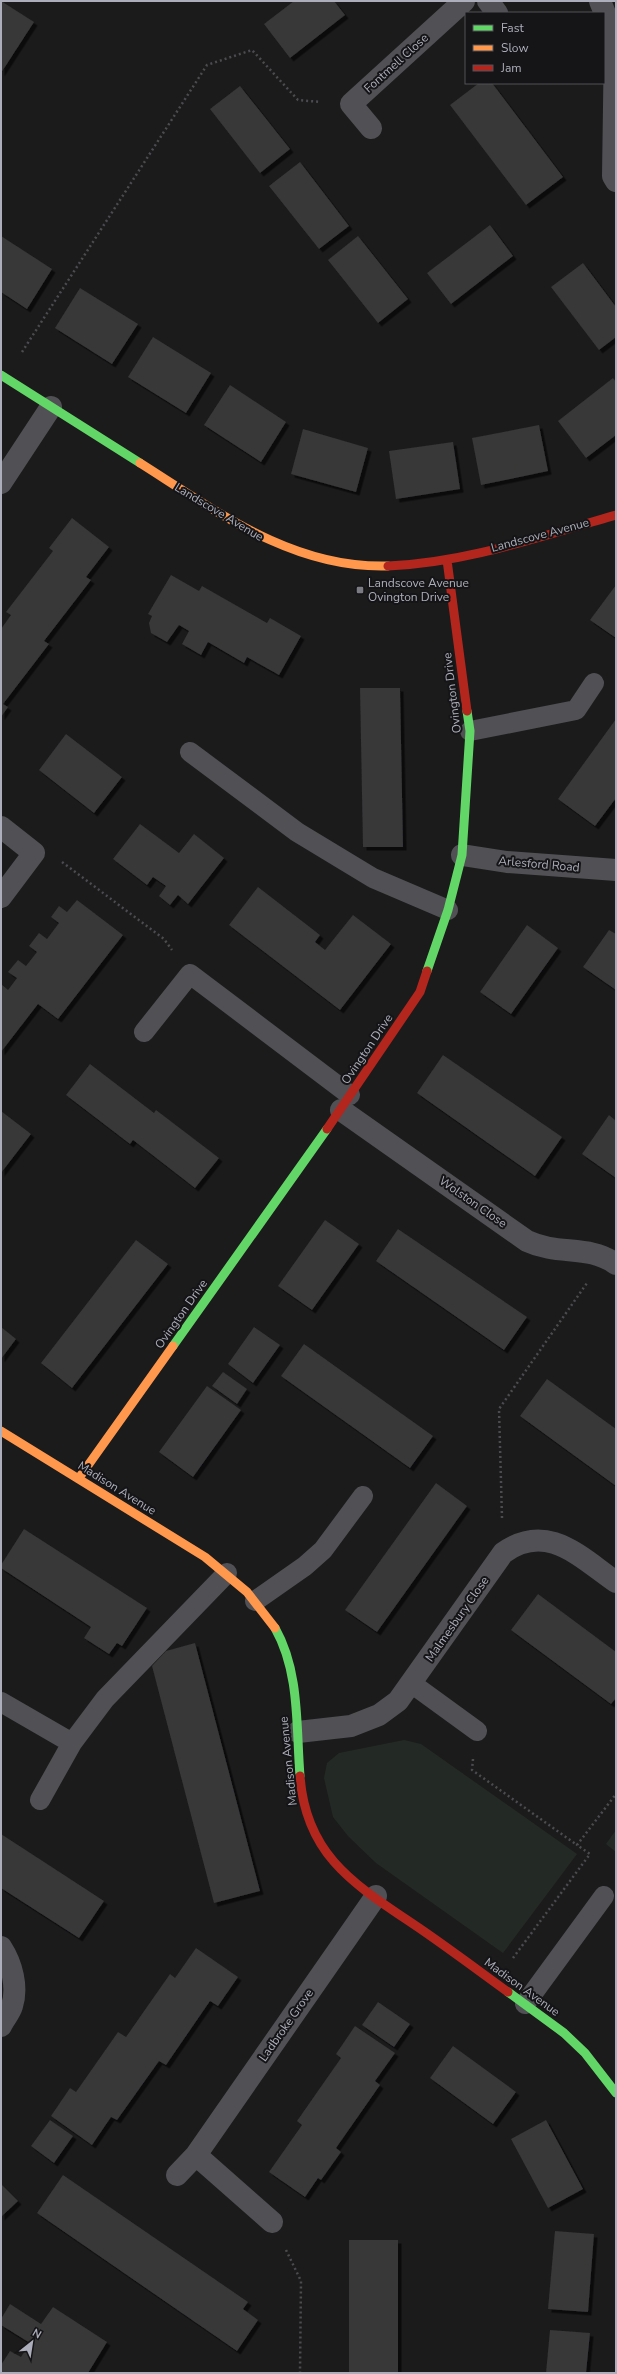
<svg xmlns="http://www.w3.org/2000/svg" width="617" height="2374" font-family="'Nunito Sans',sans-serif">
  <style>
    .green { fill: #232a25 }
    .building { fill: #373739; filter: url(#shadow) }
    .lines { fill: none; stroke-linecap: round; stroke-linejoin: round }
    .path { stroke: #4c4c50; stroke-width: 2.5; stroke-dasharray: 2 3; stroke-linecap: butt }
    .lane { stroke: #515155; stroke-width: 20 }
    .street { stroke: #515155; stroke-width: 22 }
    .fast { stroke: #63d668; stroke-width: 9 }
    .slow { stroke: #ff974d; stroke-width: 9 }
    .jam { stroke: #b3261e; stroke-width: 9 }
    .poi-dot { fill: #7a7b83; stroke: #151517; stroke-width: 1.5 }
    .labels { text-anchor: middle; dominant-baseline: central; stroke-width: 4; stroke-linejoin: round; paint-order: stroke }
    .street-label { font-size: 12px; fill: #adaebb; stroke: #151517 }
    .poi-label { font-size: 12px; fill: #adaebb; stroke: #151517; text-anchor: start }
  </style>
  <defs>
    <filter id="shadow"><feDropShadow dx="3.5" dy="3.5" stdDeviation="0" flood-color="#0009"/></filter>
  </defs>
  <rect width="100%" height="100%" fill="#1b1b1b"/>
  <path class="green" d="M404,1740L421,1744L577,1854L503,1953L376,1863L348,1836L333,1817L324,1778L327,1763L339,1753Z
    M616,1830V1852L606,1844Z"/>
  <path class="building" d="M1,1L34,22L1,73Z
    M294,1H334L345,15L290,58L264,24Z
    M479,83H492L563,177L526,205L450,105Z
    M240,86L290,149L260,173L210,109Z
    M300,162L349,226L319,249L269,186Z
    M490,225L513,256L451,304L427,273Z
    M1,236L52,269L27,309L1,292Z
    M358,236L408,299L378,323L328,260Z
    M583,263L616,307V337L599,350L551,287Z
    M80,288L138,324L112,364L55,328Z
    M153,337L211,373L186,413L128,377Z
    M613,378L616,382V435L586,458L558,421Z
    M230,385L286,422L261,462L204,425Z
    M539,425L548,471L481,485L472,438Z
    M303,429L368,448L356,492L291,474Z
    M453,442L460,489L396,499L389,451Z
    M72,518L109,547L86,577L91,580L44,641L49,644L3,704L8,707L1,717V629L11,615L6,612L53,551L49,548Z
    M171,575L199,591L202,586L267,623L270,618L301,636L279,675L247,657L244,663L208,642L201,655L182,644L189,631L179,625L167,642L151,633L149,623L152,616L148,614Z
    M616,585V638L590,620Z
    M360,688H400L403,847H363Z
    M616,719V798L595,826L558,799Z
    M66,734L122,777L94,813L39,770Z
    M140,824L179,853L194,834L224,858L188,904L178,895L170,905L159,896L166,886L153,877L147,885L113,859Z
    M258,887L320,935L315,942L325,950L353,915L391,944L340,1010L229,925Z
    M77,900L123,935L58,1019L38,1004L1,1052V984L8,990L17,978L8,972L18,960L26,966L37,952L29,946L39,933L47,939L59,923L51,917L59,906L67,912Z
    M527,925L558,948L511,1014L480,992Z
    M609,930L616,934V990L583,967Z
    M443,1055L562,1137L535,1176L417,1093Z
    M90,1064L154,1113L156,1110L219,1158L195,1188L133,1140L130,1144L66,1095Z
    M1,1111L31,1134L1,1173Z
    M609,1115L616,1121V1178L582,1154Z
    M325,1220L359,1244L312,1310L278,1286Z
    M398,1229L527,1317L504,1350L376,1261Z
    M136,1240L168,1264L72,1388L41,1363Z
    M1,1327L16,1339L1,1359Z
    M254,1327L280,1345L253,1383L228,1364Z
    M304,1344L433,1436L410,1468L281,1376Z
    M223,1372L247,1389L237,1404L212,1386Z
    M547,1379L616,1429V1486L520,1416Z
    M207,1386L241,1410L193,1477L159,1452Z
    M436,1483L467,1506L377,1632L345,1610Z
    M24,1529L147,1608L122,1646L117,1643L109,1654L84,1638L91,1627L1,1568V1565Z
    M538,1594L616,1652V1698L611,1704L511,1630Z
    M195,1643L260,1891L214,1903L152,1666L166,1651Z
    M1,1834L104,1901L79,1938L1,1888Z
    M196,1948L238,1977L218,2006L210,2001L166,2065L159,2061L117,2120L111,2117L92,2145L51,2116L70,2088L76,2092L118,2032L126,2037L170,1974L175,1978Z
    M378,2002L410,2024L394,2047L362,2025Z
    M355,2026L395,2053L375,2081L380,2085L336,2148L341,2152L321,2180L318,2178L305,2197L269,2172L302,2125L297,2121L341,2058L336,2054Z
    M453,2046L516,2092L493,2124L430,2078Z
    M50,2120L73,2136L54,2163L31,2146Z
    M546,2120L583,2189L548,2208L511,2139Z
    M63,2175L248,2302L243,2309L258,2320L237,2351L37,2213Z
    M1,2184L18,2201L1,2217Z
    M555,2231L594,2234L588,2312L548,2309Z
    M349,2240H398V2373H349Z
    M10,2304L41,2324L53,2307L107,2342L88,2373H1V2365L10,2351L21,2357L30,2343L1,2325V2319Z
    M550,2330L590,2333L586,2373H546Z"/>
  <g class="lines">
    <path class="path" d="M22,352L207,65L252,50L298,100L321,102
      M62,862L164,939L172,950
      M502,1518L499,1409L587,1283
      M473,1759L472,1770L577,1845
      M513,1958L590,1854L577,1845L616,1794
      M286,2250L301,2281L300,2373"/>
    <path class="lane" d="M470,731L576,710L594,683
      M190,752L297,832L373,878L448,910
      M144,1032L190,974L350,1095
      M255,1601L305,1566L323,1550L363,1496
      M411,1683L477,1731
      M1,1702L72,1743L40,1800
      M72,1743L105,1699L227,1573
      M525,2004L604,1896"/>
    <path class="street" d="M488,1L497,13
      M600,1L615,38L613,176L616,181
      M371,128L351,104L464,1
      M1,483L51,407
      M1,827L34,853L1,897
      M462,855L507,862L616,870
      M341,1110L527,1241C559,1256 588,1244 616,1264
      M298,1732L351,1726L379,1715L398,1701L503,1553C547,1521 580,1557 616,1582
      M1,1947C12,1964 18,1987 12,2006C10,2013 4,2019 1,2026
      M177,2175L196,2155
      M272,2222L196,2155L376,1896"/>
    <path class="fast" d="M1,375L140,463
      M427,971L448,910L462,855L470,731L467,711
      M173,1346L327,1129
      M275,1628C300,1672 296,1726 300,1776
      M508,1992L564,2033L585,2053L616,2093"/>
    <path class="slow" d="M140,463C216,511 293,569 388,566
      M1,1431L205,1557L247,1592L275,1628
      M79,1478L173,1346"/>
    <path class="jam" d="M447,560L467,711
      M388,566C466,563 541,536 616,515
      M327,1129L420,992L427,971
      M300,1776C306,1859 359,1887 422,1930C451,1950 479,1971 508,1992"/>
  </g>
  <rect class="poi-dot" x="356" y="586" width="8" height="8" rx="2"/>
  <g class="labels">
    <g class="street-label">
      <text transform="translate(396 63) rotate(-42)">Fontmell Close</text>
      <text transform="translate(219 512) rotate(31)">Landscove Avenue</text>
      <text transform="translate(540 535) rotate(-15)">Landscove Avenue</text>
      <text transform="translate(452 693) rotate(-97)">Ovington Drive</text>
      <text transform="translate(539 864) rotate(5)">Arlesford Road</text>
      <text transform="translate(367 1049) rotate(-56)">Ovington Drive</text>
      <text transform="translate(473 1202) rotate(35)">Wolston Close</text>
      <text transform="translate(181 1314) rotate(-55)">Ovington Drive</text>
      <text transform="translate(117 1488) rotate(32)">Madison Avenue</text>
      <text transform="translate(457 1619) rotate(-55)">Malmesbury Close</text>
      <text transform="translate(288 1761) rotate(-96)">Madison Avenue</text>
      <text transform="translate(522 1987) rotate(36)">Madison Avenue</text>
      <text transform="translate(286 2025) rotate(-55)">Ladbroke Grove</text>
    </g>
    <g class="poi-label">
      <text x="368" y="583">Landscove Avenue<tspan x="368" dy="14">Ovington Drive</tspan></text>
    </g>
  </g>
  <rect width="617" height="2374" fill="none" stroke="#adaebb" stroke-width="4"/>
  <rect x="465" y="12" width="140" height="72" fill="#151517" stroke="#525259"/>
  <rect x="473" y="25" width="20" height="6" fill="#63d668" stroke="#525259"/>
  <text x="501" y="32" font-size="12" fill="#adaebb">Fast</text>
  <rect x="473" y="45" width="20" height="6" fill="#ff974d" stroke="#525259"/>
  <text x="501" y="52" font-size="12" fill="#adaebb">Slow</text>
  <rect x="473" y="65" width="20" height="6" fill="#b3261e" stroke="#525259"/>
  <text x="501" y="72" font-size="12" fill="#adaebb">Jam</text>
  <g transform="translate(32 2342) rotate(30)" stroke="#151517" stroke-width="3" paint-order="stroke">
  <path d="M0-3L7 15L0 10L-7 15Z" fill="#adaebb"/>
  <text y="-6" font-size="11" font-weight="bold" text-anchor="middle" fill="#adaebb">N</text>
  </g>
</svg>
